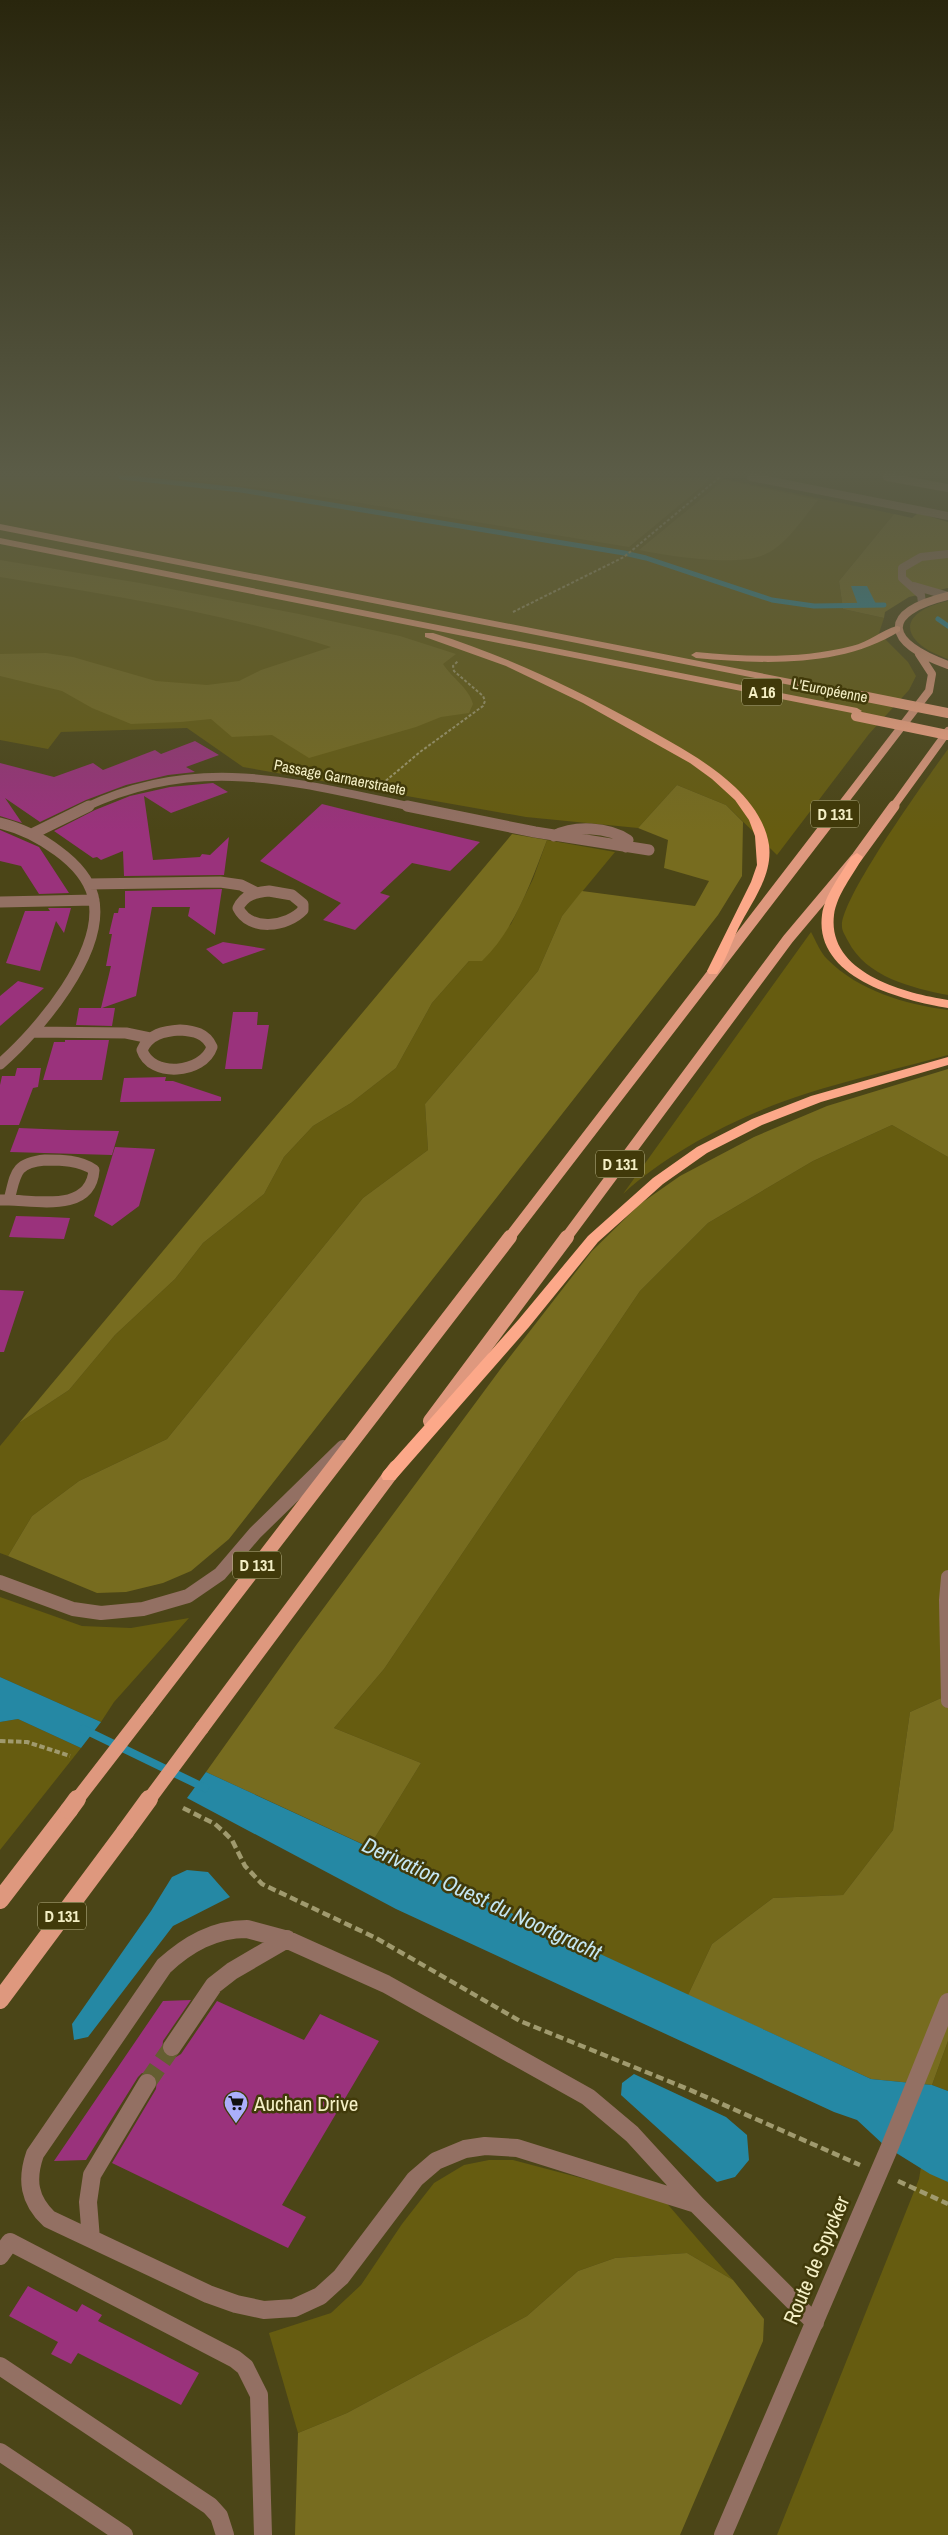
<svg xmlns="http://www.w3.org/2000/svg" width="948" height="2535" font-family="'Archivo Narrow',sans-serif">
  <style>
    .green { fill: #665c10 }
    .forest { fill: #776c1f }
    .water { fill: #2588a4 }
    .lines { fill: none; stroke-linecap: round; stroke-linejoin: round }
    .stream-far1 { stroke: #2588a4; stroke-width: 5 }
    .stream { stroke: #2588a4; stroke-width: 8 }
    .building { fill: #9a327c }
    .minor-tunnel { stroke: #645e31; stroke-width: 18; stroke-dasharray: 18 9; stroke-linecap: butt }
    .path-far2 { stroke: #a09a6e; stroke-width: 2; stroke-dasharray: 3 2; stroke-linecap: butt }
    .path-far1 { stroke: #a09a6e; stroke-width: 4; stroke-dasharray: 5.5 2.5; stroke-linecap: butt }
    .path { stroke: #a09a6e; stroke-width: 4.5; stroke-dasharray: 8 4; stroke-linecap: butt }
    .minor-far3 { stroke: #937063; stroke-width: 8 }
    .minor-far2 { stroke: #937063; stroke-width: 11 }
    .minor-far1 { stroke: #937063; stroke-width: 14 }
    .minor { stroke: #937063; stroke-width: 18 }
    .major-far3 { stroke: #de987e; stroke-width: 8 }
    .major-far2 { stroke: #de987e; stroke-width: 11 }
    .major-far1 { stroke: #de987e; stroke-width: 14 }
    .major { stroke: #de987e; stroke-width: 18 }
    .highway { fill: #fca889; fill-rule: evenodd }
    .major-bridge-far1 { stroke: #de987e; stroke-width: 14 }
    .major-bridge { stroke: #de987e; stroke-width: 18 }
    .highway-bridge { stroke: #fca889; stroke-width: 10 }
    .labels { text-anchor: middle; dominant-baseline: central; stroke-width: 5; stroke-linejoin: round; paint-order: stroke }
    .far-street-label { font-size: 15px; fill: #f4efc5; stroke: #413a0a }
    .shield { fill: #413a0a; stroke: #beb98d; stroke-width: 1 }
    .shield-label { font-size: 16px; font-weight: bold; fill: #f4efc5 }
    .near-poi-label { font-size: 21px; fill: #f4efc5; stroke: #413a0a; text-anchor: start }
    .near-street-label { font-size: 21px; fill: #f4efc5; stroke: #413a0a }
    .near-water-label { font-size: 22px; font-style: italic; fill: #c5e6f2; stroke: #413a0a }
  </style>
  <rect width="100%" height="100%" fill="#4b4517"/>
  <path class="green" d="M0,477H716L894,514L839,581L843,609L884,618L879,633L908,662L916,676L909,690L869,734L777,855L726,805L677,785L638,828L526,817L243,767L187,728L61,732L48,749L0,740Z
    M948,601V659C901,643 894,613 948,601Z
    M948,749V995C912,988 866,977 848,941C846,937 842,931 842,927C839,900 928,777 948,749Z
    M547,840L615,852L562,916L538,971L425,1104L428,1150L363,1198L167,1439L79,1481L32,1516L8,1556L0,1553V1446L19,1423L69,1390L115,1335L175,1279L203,1243L264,1194L284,1157L313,1126L351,1103L396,1068L432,1003L469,961L511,924L533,879Z
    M811,932C816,941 820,952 827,959C859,991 904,1004 948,1010V1055C901,1068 852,1079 805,1094C745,1113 669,1151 623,1194Z
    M892,1125L948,1157V1695L910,1712L893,1830L843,1895L773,1898L712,1944L688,1995L369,1847L421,1763L334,1728L384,1669L640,1291L708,1223L813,1161Z
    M0,1597L82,1626L131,1628L189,1618L114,1702L101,1722L0,1677Z
    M18,1719L81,1748L0,1850V1722Z
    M948,2041V2091L932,2085Z
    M489,2160H513L664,2200L733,2280L687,2253L615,2258L578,2271L527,2316L347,2413L298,2433L269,2333L331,2313L361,2285L402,2224L434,2183L464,2165Z
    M921,2167L948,2182V2535H777L919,2179Z"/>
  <path class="forest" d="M160,477H537L572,481L616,477L711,479L629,547L287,491Z
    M724,480L818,500C803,518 785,548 761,556C733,566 668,556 639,550Z
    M918,513L948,522V588L909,597L885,612L884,618L843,609L839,581L894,514L912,518Z
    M0,560L140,583L299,614L400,636L456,654L443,664C452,678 469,688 473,704L469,713L441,717L416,727L309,758L272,735L232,737L211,719L181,722L131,724L92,708L62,691L0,676V654L46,653L73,657L156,681L207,685L239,681L261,670L331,647C224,613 111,595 0,577Z
    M677,785L726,805L743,822L742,876L718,915L229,1539L191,1571L163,1583L126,1592L97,1593L8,1556L32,1516L79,1481L167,1439L363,1198L428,1150L425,1104L538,971L562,916L582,891L695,906L709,881L664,868L668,840L638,828Z
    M512,834L547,840C531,882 515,929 482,961H469L432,1003L396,1068L351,1103L313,1126L284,1157L264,1194L203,1243L175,1279L115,1335L69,1390L19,1423Z
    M948,1069V1157L892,1125L813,1161L708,1223L640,1291L384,1669L334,1728L421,1763L369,1847L206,1772L297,1644L502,1367L592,1251L640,1204L680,1176L754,1137L827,1106Z
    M948,1695V2041L932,2085L871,2079L688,1995L712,1944L773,1898L843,1895L893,1830L910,1712Z
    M687,2253L733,2280L764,2319L763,2341L680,2535H295L298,2433L347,2413L527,2316L578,2271L615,2258Z"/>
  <path class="water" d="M851,586H867L877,606L858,605Z
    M0,1677L101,1722L81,1748L18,1719L0,1722Z
    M206,1772L871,2079L932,2085L948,2091V2182L930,2174L885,2146L857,2120L834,2112L396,1909L187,1798Z
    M187,1870L208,1872L230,1897L173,1926L88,2037L74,2040L72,2024L151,1911L172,1877Z
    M634,2074L726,2117L747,2135L749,2160L735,2177L717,2182L621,2095L622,2083Z"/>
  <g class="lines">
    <path class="stream-far1" d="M121,477L241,490L624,553L646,558L772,600L814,606L884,605
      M938,619L948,626"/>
    <path class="stream" d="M83,1729L205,1788"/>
  </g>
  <path class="building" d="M195,741L219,755L186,767L195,772L168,775L126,785L86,800L40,822L5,798L22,823L0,816V763L54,777L93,763L103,770L155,750L161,754Z
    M213,783L228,792L171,813L144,796L153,860L200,857L202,854L210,855L229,837L224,875L124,876L123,851L101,860L97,857L93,858L54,831L95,810L130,796L170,787Z
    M322,804L366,815L480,842L450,871L412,863L380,893L390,896L355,930L323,920L341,903L260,861Z
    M0,830L39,847L69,893L39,894L21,866L0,861Z
    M222,889L215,935L188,916L190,907H152L136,996L102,1008H115L112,1026L76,1025L79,1008H101L111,966H106L112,934H109L114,913H118L119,908H125V891Z
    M48,908H71L64,933L56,921L40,971L6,963L25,911H50Z
    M223,942L266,949L223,964L206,949Z
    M18,981L44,988L0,1026V996Z
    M233,1012H258L257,1025H269L262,1069H225Z
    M65,1040H109L102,1080H43L54,1042H65Z
    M17,1068H41L38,1087L33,1088L19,1125H0V1085L2,1076H15Z
    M166,1077L165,1081H173L221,1097V1101L120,1102L124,1078Z
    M19,1128L68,1130L119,1131L112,1155L10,1152Z
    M115,1147L155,1149L139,1206L112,1226L94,1216Z
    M16,1216L49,1217L70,1218L64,1239L9,1237Z
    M0,1290L24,1291L4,1352H0Z
    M191,2000L163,2041L162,2051L166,2056L176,2057L181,2054L217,2001L304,2040L320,2014L379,2041L282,2205L306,2217L288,2248L112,2163L156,2089L157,2078L152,2073H142L138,2077L86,2160L54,2161L163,2001Z
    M28,2286L77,2312L82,2304L102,2315L98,2321L199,2373L181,2405L78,2353L71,2364L51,2354L58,2342L9,2316Z"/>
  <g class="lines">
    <path class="minor-tunnel" d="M147,2083L172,2047"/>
    <path class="path-far2" d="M513,612L624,557L720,477
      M382,784L420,752L483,706L485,701L483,696L454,671L453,666L458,661"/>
    <path class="path-far1" d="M0,1741L27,1742L70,1756"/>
    <path class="path" d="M183,1808L215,1824L224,1832L232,1840L245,1866L262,1884L376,1938L520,2021L688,2089L860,2165
      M898,2181L948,2204"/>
    <path class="minor-far3" d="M751,477L948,516
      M887,477L948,488
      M914,586L948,596
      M922,603L921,595L902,578V568L921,557L948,554
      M86,807C200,753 297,783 413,807"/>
    <path class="minor-far2" d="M407,806L535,832L649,850
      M0,823C21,828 41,838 58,851C73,862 88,877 93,896C107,951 38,1031 0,1064
      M32,834L89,806
      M554,836C575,825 608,827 628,840L626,847
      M89,884L220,882L241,885L257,893
      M269,891L292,895L303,904V910C287,927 250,932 238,908C244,895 256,892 269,891Z
      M0,902L94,900
      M180,1030C194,1031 206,1033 212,1047C203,1074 151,1078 142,1050C149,1034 164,1031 180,1030Z
      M34,1032L126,1033L150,1038
      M45,1160C61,1160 80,1160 94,1170C91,1212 39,1201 9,1200C16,1174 14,1163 45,1160Z
      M0,1200H9"/>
    <path class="minor-far1" d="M948,1577L946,1600L948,1701
      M0,1582L73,1609L101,1613L143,1609L188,1596L220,1574L255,1533L343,1447"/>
    <path class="minor" d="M247,1929L288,1940L386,1984L588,2097L632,2134L696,2204L517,2148L485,2146L465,2149L436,2161L415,2179L341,2277L320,2296L294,2308L264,2310L236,2304L208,2294L49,2219C29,2200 26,2180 35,2154L164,1966C188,1944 214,1929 247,1929Z
      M172,2047L214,1985L232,1971L287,1939
      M696,2204L815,2323
      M91,2239L88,2202L92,2175L147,2083
      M0,2256L10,2242L235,2359L245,2367L259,2395L263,2535
      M0,2366L210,2506L219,2516L225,2535
      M0,2452L124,2535
      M723,2535L888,2151L948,2002"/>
    <path class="major-far3" d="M948,596C878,613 887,643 948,665
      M840,807L929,691L932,674L919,654
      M893,807L948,731"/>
    <path class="major-far2" d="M509,1238L841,806
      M566,1238L788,939L857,857L894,806"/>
    <path class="major-far1" d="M430,1421L567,1237
      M147,1709L510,1237
      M202,1728L396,1467"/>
    <path class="major" d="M0,1900L69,1810
      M0,2000L125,1832"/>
    <path class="highway" d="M0,524L862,693L867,696L862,699L0,530Z
      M0,538L857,708L862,711L857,714L0,544Z
      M897,626L900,627V631C841,668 763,664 696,658L691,655L696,652C747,657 802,659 852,646C869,642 882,630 897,626Z
      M425,633H433C504,655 571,687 637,723C671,742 706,760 735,787C751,802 766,823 769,845C773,876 751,903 738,929C731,944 726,960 717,974H709L707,971L751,882L757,865L755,836L749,820L735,800L712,779L690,763L583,703L506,666L425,637Z
      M857,853L863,857C853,875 837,894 834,915C827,973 904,993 948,1000V1008C901,1000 814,978 822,915C825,894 841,875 851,857Z
      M948,1057V1065L821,1102L762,1125L707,1153L663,1184L598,1242L529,1327L395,1480H383L381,1476L383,1472L519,1319L588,1236L653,1178L697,1147L752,1119L811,1096Z"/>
    <path class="major-bridge-far1" d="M76,1801L147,1709
      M148,1801L202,1728"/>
    <path class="major-bridge" d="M69,1810L77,1799
      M125,1832L149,1799"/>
    <path class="highway-bridge" d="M862,696L948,713
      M856,716L948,735"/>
  </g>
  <linearGradient id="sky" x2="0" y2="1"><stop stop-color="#29260d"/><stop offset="0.57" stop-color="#5b5c47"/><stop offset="1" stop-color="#5b5c47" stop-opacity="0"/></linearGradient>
  <rect width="948" height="831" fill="url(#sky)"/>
  <defs>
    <symbol id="supermarket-pin" viewBox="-11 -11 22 30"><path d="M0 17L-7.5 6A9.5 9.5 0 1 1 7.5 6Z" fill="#abaffb" stroke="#413a0a"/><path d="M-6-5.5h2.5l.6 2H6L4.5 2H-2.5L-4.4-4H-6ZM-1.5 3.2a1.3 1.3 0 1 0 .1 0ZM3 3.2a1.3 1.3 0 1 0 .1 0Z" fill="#111"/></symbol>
  </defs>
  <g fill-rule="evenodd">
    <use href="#supermarket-pin" x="222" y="2089" width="28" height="38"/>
  </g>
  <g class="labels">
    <g class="far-street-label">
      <text transform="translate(830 690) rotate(11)">L'Européenne</text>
      <text transform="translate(340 777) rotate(11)">Passage Garnaerstraete</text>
    </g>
    <g class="shield">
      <rect x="742" y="678.5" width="40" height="27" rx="4"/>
      <rect x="811" y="800.5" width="48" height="27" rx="4"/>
      <rect x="596" y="1150.5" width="48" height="27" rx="4"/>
      <rect x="233" y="1551.5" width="48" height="27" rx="4"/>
      <rect x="38" y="1902.5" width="48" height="27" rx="4"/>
    </g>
    <g class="shield-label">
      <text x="762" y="692">A 16</text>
      <text x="835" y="814">D 131</text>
      <text x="620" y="1164">D 131</text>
      <text x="257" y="1565">D 131</text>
      <text x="62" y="1916">D 131</text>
    </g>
    <g class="near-poi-label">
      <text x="254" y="2103">Auchan Drive</text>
    </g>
    <g class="near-street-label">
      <text transform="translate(816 2260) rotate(-67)">Route de Spycker</text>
    </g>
    <g class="near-water-label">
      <text transform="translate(482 1898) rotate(25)">Derivation Ouest du Noortgracht</text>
    </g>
  </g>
</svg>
